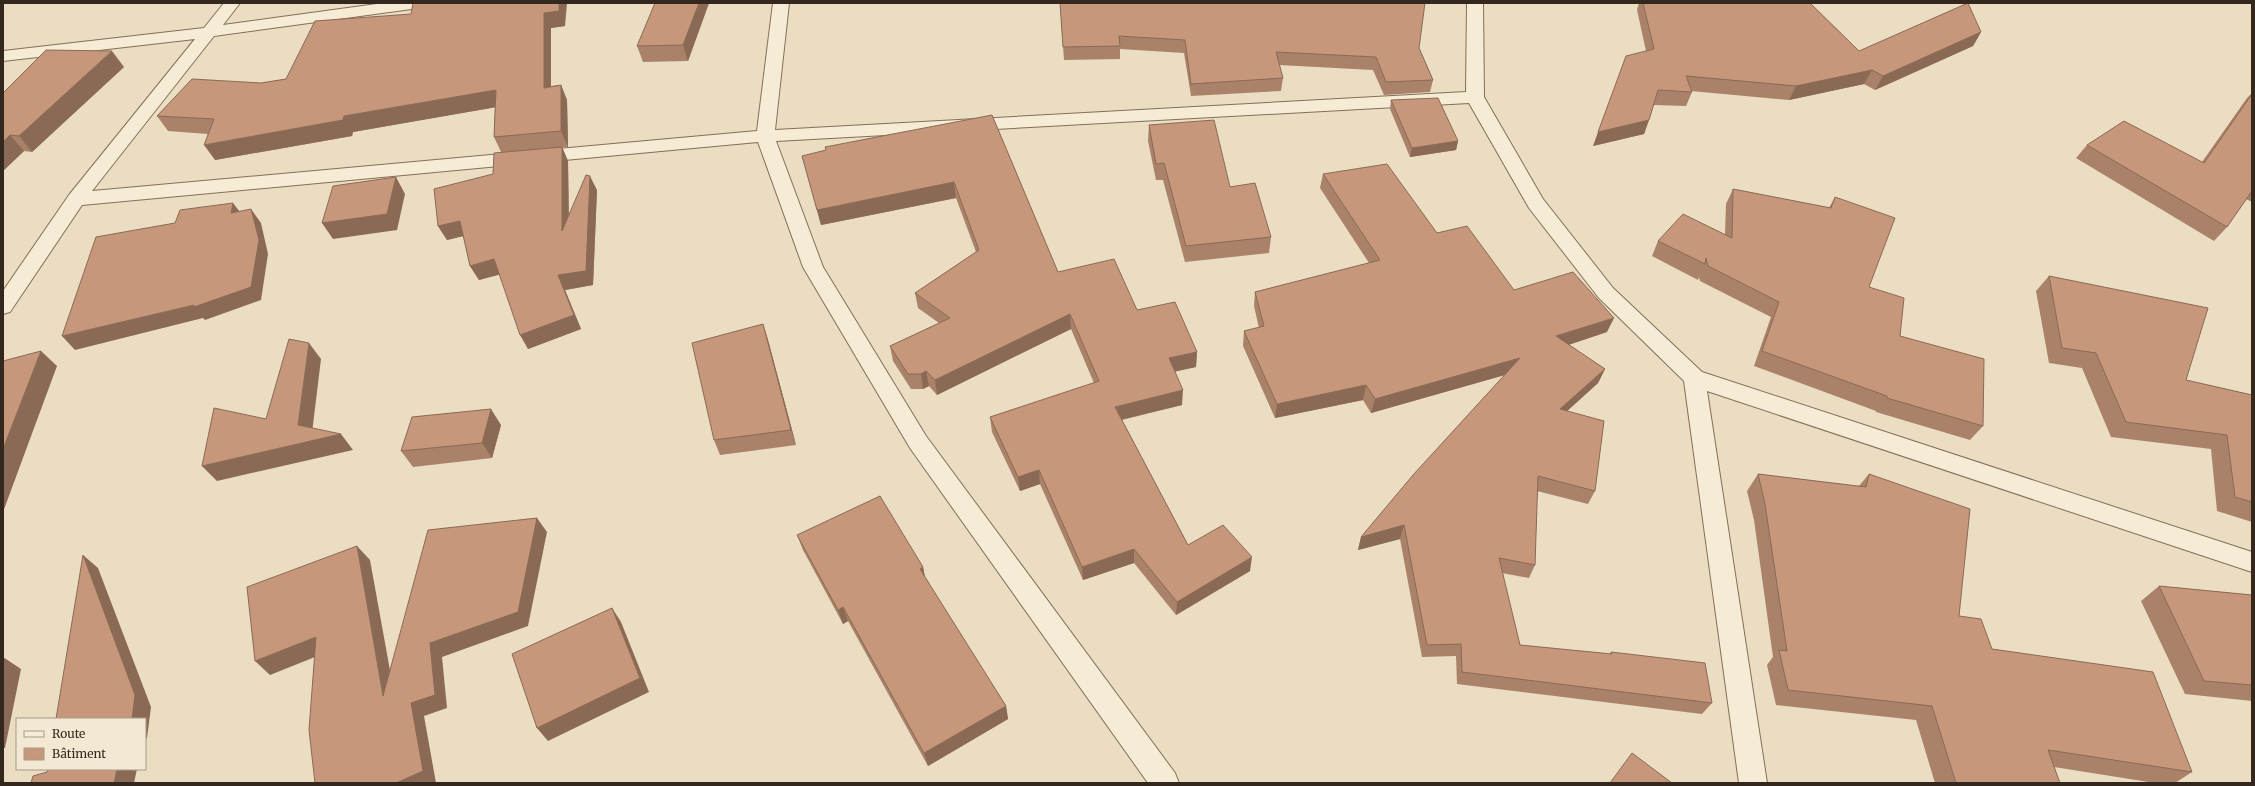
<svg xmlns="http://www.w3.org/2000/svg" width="2255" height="786" font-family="Merriweather,serif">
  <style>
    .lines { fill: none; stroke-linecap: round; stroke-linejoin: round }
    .minor-casing { stroke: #836f5a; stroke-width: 2 }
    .minor { fill: #f6ebd4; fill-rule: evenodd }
    .wall { fill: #aa8269 }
    .shaded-wall { fill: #8b6a55 }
    .building { fill: #c6977a; stroke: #8b6a55 }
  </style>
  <rect width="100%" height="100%" fill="#eaddc2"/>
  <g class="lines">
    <defs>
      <path id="minor" d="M224,3H240L223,25L384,3H427L425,6L419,8L214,36L92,191L757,131L773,3H789L775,130L1466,92L1467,3H1483L1484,97L1543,199L1613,288L1702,372L2252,552V572L1707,391L1767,783H1739L1684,381L1599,298L1529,208L1469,103L776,141L823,267L926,436L1175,773L1179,783H1148L910,448L803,267L758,142L82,205L10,312L3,314V291L69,195L195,39L3,61V51L204,28Z"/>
    </defs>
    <use href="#minor" class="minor-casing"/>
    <use href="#minor" class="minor"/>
  </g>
  <path class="wall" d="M709,3L688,61L643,62L637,46Z
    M1060,3H1099L1100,4L1419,48L1433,80L1430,92L1384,95L1373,70L1279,65L1283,78L1281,91L1191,96L1184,53L1120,49V59L1064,60Z
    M1639,3H1810L1859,51L1981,32L1973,46L1875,90L1864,84L1789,100L1691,91L1692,92L1686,106L1654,105L1644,134L1593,146L1646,51L1637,10Z
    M315,21L565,26L551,28V86L561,85L567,100L568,147H562L568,161L569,215L597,190L593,285L565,290L581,329L528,349L499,274L479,280L470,266L463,236L447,240L438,226L493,174L501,152L494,137L495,107L353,132L352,136L215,160L208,134L168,131L157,116L261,83L286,79Z
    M124,67L32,152L24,151L3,171V93Z
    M2252,93V202L2246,199L2227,227L2214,241L2076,158L2087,145L2202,162L2247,98Z
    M1391,100L1458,141L1456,150L1410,157L1390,109Z
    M992,115L1058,272L1137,310L1197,352L1196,367L1175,371L1182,405L1122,420L1188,545L1250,571L1176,615L1134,563L1083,580L1040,484L1020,491L992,432L990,417L1094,383L1071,329L937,395L929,386L923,389H911L893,361L890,346L939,323L918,308L915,293L976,252L956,198L821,225L802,156Z
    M1149,125L1230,187L1271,237L1269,253L1185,262L1163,180H1156L1148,141Z
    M1323,174L1437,233L1514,290L1607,332L1568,345L1605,369L1598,383L1567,411L1595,491L1588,504L1537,491L1535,565L1529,578L1502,573L1520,645L1610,654L1611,652L1712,703L1702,714L1457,684L1456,656L1422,657L1400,539L1358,550L1361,537L1505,375L1371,413L1363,400L1275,418L1243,346L1244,331L1259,328L1254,306L1255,292L1369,263L1320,188Z
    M1733,189L1829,208L1835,197L1869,287L1900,336L1983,426L1970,440L1876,412V411L1754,366L1771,317L1700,281L1699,277L1698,280L1652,256L1658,241L1725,235L1726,204Z
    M2049,276L2186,380L2252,395V522L2217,511L2211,449L2111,437L2082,368L2049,363L2036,291Z
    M763,324L768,340L796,445L720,455L714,440Z
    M501,425L492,458L413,467L401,451Z
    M1758,474L1859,486L1869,474L1959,616L1992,649L2192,772L2175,783H2155L2054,767L2060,783H1935L1916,720L1776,705L1767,665L1773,657L1754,520L1747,491Z
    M797,535L923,567L925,578L1006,706L1008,719L928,766L848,621L843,624L803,550Z
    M2159,586L2252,595V701L2185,694L2141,601Z"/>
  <path class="shaded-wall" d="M559,3H567L565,26L551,28V103L544,88V13Z
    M699,3H709L688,61L683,45Z
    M1981,32L1973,46L1875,90L1883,76Z
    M112,51L124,67L32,152L19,136Z
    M1872,70L1864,84L1789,100L1796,86Z
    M561,85L567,100L568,147L561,131Z
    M496,90L503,106L353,132L352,136L215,160L204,145L344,116Z
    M1649,120L1644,134L1593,146L1598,132Z
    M10,135L24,151L3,171V142Z
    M1458,141L1456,150L1410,157L1412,148Z
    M562,147L568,161L569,246L562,231Z
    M590,176L597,190L593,285L565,290L581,329L528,349L520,335L558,275Z
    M396,177L405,194L397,230L333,239L322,223Z
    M954,182L956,198L821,225L817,210Z
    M233,203L243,216L231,213Z
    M251,209L261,223L268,254L261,300L205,320L203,318L75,350L62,336L194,305Z
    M460,221L468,235L447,240L438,226Z
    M494,259L502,274L479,280L470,266Z
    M1070,314L1071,329L937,395L935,380Z
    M1614,318L1607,332L1550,351L1556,336Z
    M763,324L768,340L796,445L791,430Z
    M309,343L321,359L311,441L298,425Z
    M41,351L57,366L3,512V449Z
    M1197,352L1196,367L1169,373V358Z
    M1520,358L1515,372L1371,413L1375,399Z
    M1605,369L1598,383L1554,423L1560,409Z
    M926,371L929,386L923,389L921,374Z
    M1366,385L1363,400L1275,418L1277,404Z
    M1183,390L1182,405L1115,421V407Z
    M491,409L501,425L492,458L482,443Z
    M341,434L353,450L217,481L202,466Z
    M1039,470L1040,484L1020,491L1018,477Z
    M537,518L547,532L528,626L442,657L447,708L424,716L436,783H396L411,703L430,643Z
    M1404,525L1400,539L1358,550L1361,537Z
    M357,546L370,560L397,709L383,696Z
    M1134,549V563L1083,580L1082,567Z
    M83,555L98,568L151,707L147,738L145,739V719H132Z
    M1252,557L1250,571L1176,615L1177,602Z
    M923,567L926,582L920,569Z
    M843,607L848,621L843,624L838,610Z
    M612,608L621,622L649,692L548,741L537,728Z
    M316,637L330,651L270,675L255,661Z
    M3,657L21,669L5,748H3Z
    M1006,706L1008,719L928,766L924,753Z
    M117,769H137L134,783H114Z"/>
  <path class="building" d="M413,3H559V11L544,13V88L561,85V131L494,137L496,90L344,116L343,120L204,145L214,119L157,116L192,79L261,83L286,79L315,21L411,14Z
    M655,3H699L683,45L637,46Z
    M1060,3H1099L1100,4L1101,3H1425L1419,48L1433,80L1386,82L1376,57L1276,52L1283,78L1191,84L1185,40L1119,36L1120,46L1063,47Z
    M1643,3H1810L1859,51L1968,3L1981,32L1883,76L1872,70L1796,86L1686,76L1692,92L1658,90L1649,120L1598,132L1626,56L1654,49Z
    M46,50L112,51L19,136L10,135L3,142V93Z
    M2252,94V191L2227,227L2087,145L2124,121L2204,163Z
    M1438,98L1458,141L1412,148L1391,100Z
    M992,115L1058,272L1114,259L1137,310L1175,302L1197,352L1169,358L1183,390L1115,407L1188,545L1223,525L1252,557L1177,602L1134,549L1082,567L1039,470L1018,477L990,417L1099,381L1070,314L935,380L926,371L921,374H908L890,346L950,318L915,293L979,250L954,182L817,210L802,156L826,150L825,147Z
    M1214,120L1230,187L1255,183L1271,237L1186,246L1164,163L1156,164L1149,125Z
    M562,147V231L586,175L590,176L586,271L558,275L574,315L520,335L494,259L470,266L460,221L438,226L434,189L493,174L494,153Z
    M1387,164L1437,233L1467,226L1514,290L1573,272L1614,318L1556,336L1605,369L1560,409L1604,421L1595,491L1538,476L1535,565L1499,558L1520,645L1612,654L1611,652L1705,663L1712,703L1462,672L1461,644L1427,645L1404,525L1361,537L1413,475L1520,358L1375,399L1366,385L1277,404L1244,331L1264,326L1255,292L1380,260L1323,174Z
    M396,177L387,214L322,223L333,186Z
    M1733,189L1831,208L1835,197L1895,218L1869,287L1904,298L1900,336L1984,359L1983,426L1887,398V396L1762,351L1779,302L1708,266L1706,258L1705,264L1658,241L1683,214L1732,238Z
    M233,203L231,213L251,209L259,240L251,287L194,307V305L62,336L96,237L175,223L180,210Z
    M2049,276L2208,308L2186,380L2252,395V502L2235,497L2227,435L2126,422L2096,353L2062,348Z
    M763,324L791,430L714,440L692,343Z
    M289,339L309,343L298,425L341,434L202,466L214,408L266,419Z
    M41,351L3,449V361Z
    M491,409L482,443L401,451L412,417Z
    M1758,474L1866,487L1869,474L1970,509L1959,616L1981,619L1992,649L2153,672L2192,772L2048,750L2060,783H1956L1932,706L1788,690L1779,650L1787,651L1765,504Z
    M880,496L923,567L920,569L1006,706L924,753L843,607L838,610L797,535Z
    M537,518L518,612L430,643L435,695L411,703L423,771L396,783H315L309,730L316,637L255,661L247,587L357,546L383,696L428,530Z
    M83,555L135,695L132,719H56Z
    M2159,586L2252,595V685L2204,681Z
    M612,608L640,678L537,728L512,654Z
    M1632,753L1672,783H1610Z
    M48,769H117L114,783H31L33,776L47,772Z"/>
  <rect width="2255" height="786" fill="none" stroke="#34281e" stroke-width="8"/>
  <rect x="16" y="718" width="130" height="52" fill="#f3e8d1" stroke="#a79b89"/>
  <rect x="24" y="731" width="20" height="6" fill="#f6ebd4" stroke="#a79b89"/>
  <text x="52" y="738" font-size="12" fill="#34281e">Route</text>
  <rect x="24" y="748" width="20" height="12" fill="#c6977a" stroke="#a79b89"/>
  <text x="52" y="758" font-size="12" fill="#34281e">Bâtiment</text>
</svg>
